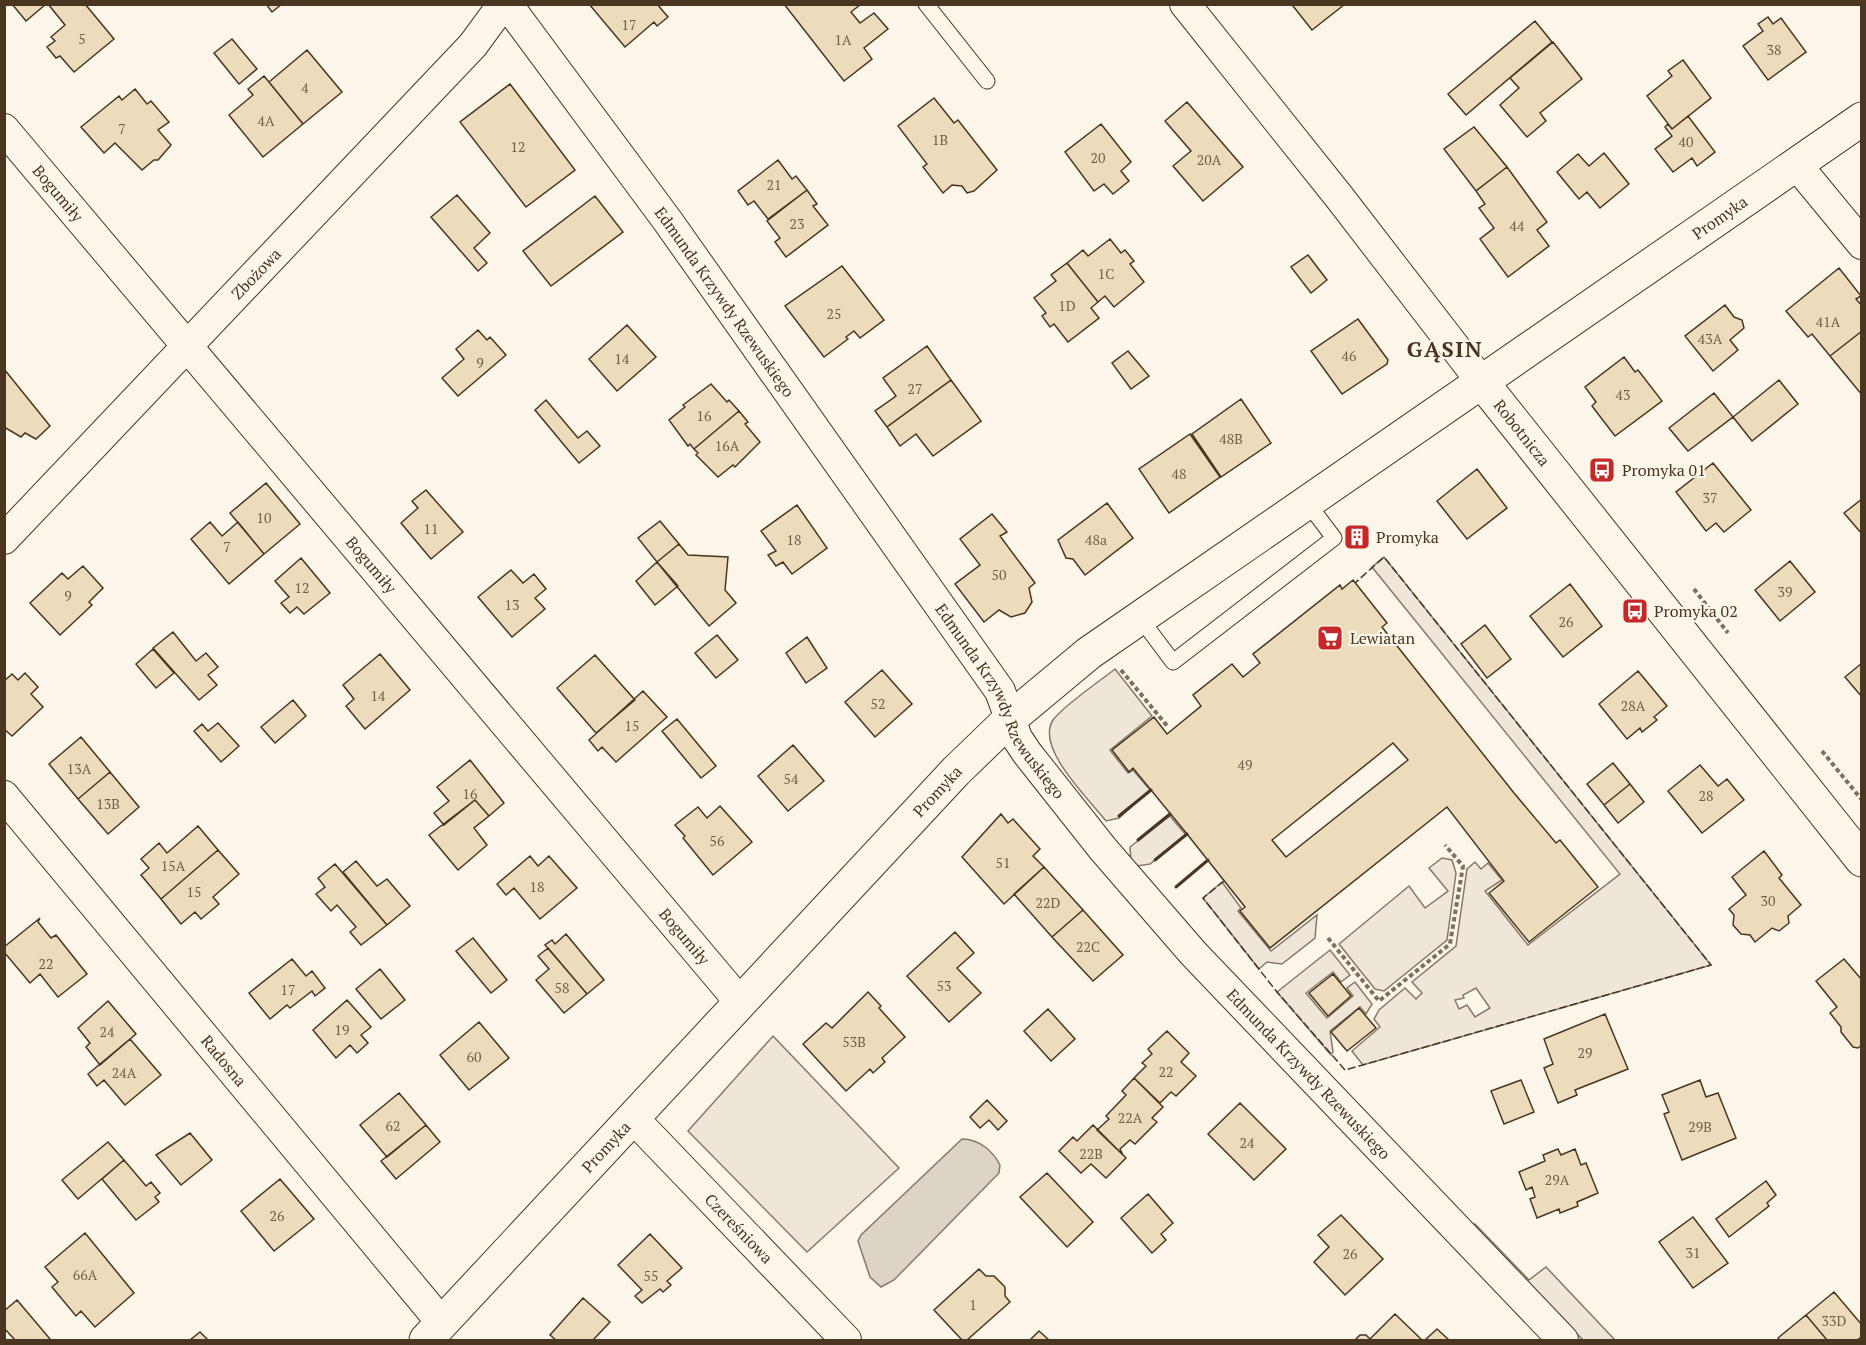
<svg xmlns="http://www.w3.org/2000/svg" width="1866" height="1345" font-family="'PT Serif',serif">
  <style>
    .green { fill: #ede6d9; stroke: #887966; stroke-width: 1.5; fill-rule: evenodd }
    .water { fill: #dcd4c6; stroke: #887966; stroke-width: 1.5 }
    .building { fill: #ecdcbc; stroke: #4a3520; stroke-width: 1.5; fill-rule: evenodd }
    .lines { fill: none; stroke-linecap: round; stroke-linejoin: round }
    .service-casing { stroke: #4a3520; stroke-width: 17 }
    .minor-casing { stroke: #4a3520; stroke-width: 32 }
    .tertiary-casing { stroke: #4a3520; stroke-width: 35 }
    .path { stroke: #7f6f5c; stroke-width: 4; stroke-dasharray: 4.5 3; stroke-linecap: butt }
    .service { stroke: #fbf6e9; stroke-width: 15 }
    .minor { stroke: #fbf6e9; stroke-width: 30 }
    .tertiary { stroke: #fbf6e9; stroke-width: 33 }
    .fence { stroke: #4a3520; stroke-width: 1.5; stroke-dasharray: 8 3; stroke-linecap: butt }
    .wall { stroke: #4a3520; stroke-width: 3 }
    .labels { text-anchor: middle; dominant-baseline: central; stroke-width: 4.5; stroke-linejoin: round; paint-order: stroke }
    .number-label { font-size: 14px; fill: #725f47 }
    .street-label { font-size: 16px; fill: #4a3520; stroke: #fbf6e9 }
    .poi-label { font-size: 16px; fill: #4a3520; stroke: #fbf6e9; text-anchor: start }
    .district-label { font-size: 22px; font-weight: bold; letter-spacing: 1.5px; fill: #4a3520; stroke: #fbf6e9 }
  </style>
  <rect width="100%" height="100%" fill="#fbf6e9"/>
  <path class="green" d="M1384,557L1711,965L1363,1065L1352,1051L1380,1027L1374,1019L1379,1010L1405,988L1416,999L1422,993L1412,982L1456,946L1467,869L1475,862L1481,869L1488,863L1502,880L1485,891L1528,945L1620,874L1372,567ZM1476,988L1490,1008L1475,1017L1467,1005L1459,1009L1455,1000L1464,998L1463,995Z
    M1115,669L1152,716L1110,750L1128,773L1133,770L1150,790L1119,818L1106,821C1089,799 1035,748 1053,720C1063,706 1100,681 1115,669Z
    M1170,816L1186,835L1150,864L1137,866L1131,860L1130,847Z
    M1442,858L1452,860L1456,873L1447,940L1384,991L1375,989L1339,944L1409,886L1425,908L1448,891L1429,868Z
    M1222,882L1241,908L1238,911L1271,951L1317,915L1315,938L1282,964L1267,962L1259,969L1203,898Z
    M1330,950L1350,975L1341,982L1333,972L1306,993L1327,1018L1353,996L1347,988L1355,982L1372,1004L1366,1014L1360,1007L1330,1031L1333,1052L1331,1055L1277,992Z
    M773,1036L899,1168L807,1252L688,1131Z
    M1475,1224L1529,1280L1546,1267L1615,1340H1583L1471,1225Z"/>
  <path class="water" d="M962,1139C979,1139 993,1151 1000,1165L999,1173L894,1280L881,1287L870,1277L858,1241L861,1235Z"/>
  <path class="building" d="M12,4H46L26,21Z
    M48,4H85L114,39L74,72L60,56L56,58L47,47L55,41L51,37L65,25Z
    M266,4H282L272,12Z
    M589,4H657L668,17L657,26L654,22L625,47Z
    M784,4H861L851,12L860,23L874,13L888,29L864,48L872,59L844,81Z
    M1295,4H1345L1312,30L1293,6Z
    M1768,17L1773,24L1781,18L1806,52L1768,80L1743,46L1763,31L1758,24Z
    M1535,21L1552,42L1466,115L1448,94Z
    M232,39L257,69L239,84L214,53Z
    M1553,42L1582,79L1540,113L1546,121L1527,137L1500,105L1519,88L1510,78Z
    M307,50L342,92L303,124L269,82Z
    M1683,60L1711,98L1672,129L1647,96L1672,76L1668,71Z
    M264,76L303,124L263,157L229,115L253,95L248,89Z
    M510,84L575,170L526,207L460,122Z
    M135,89L147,104L151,101L169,122L158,130L171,145L158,160H154L142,170L115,143L104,153L81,127L119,96L122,100Z
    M934,98L954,123L958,120L997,170L974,191L967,193L962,186L952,185L943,193L923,167L927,164L898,126Z
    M1187,102L1243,167L1203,201L1173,166L1191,151L1165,121Z
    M1688,116L1715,152L1697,166L1692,158L1673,172L1655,149L1672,136L1665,127L1668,124L1672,129Z
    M1101,124L1131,162L1121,171L1129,181L1113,194L1104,184L1094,191L1065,152Z
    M1474,127L1507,167L1476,191L1444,149Z
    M1604,153L1629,184L1600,208L1587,192L1579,199L1557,172L1578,154L1589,166Z
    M778,160L792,179L796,176L807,190L768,219L754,201L748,205L738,191Z
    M1507,167L1547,222L1537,230L1549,246L1508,277L1480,239L1494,228L1479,208L1485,204L1476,191Z
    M807,190L817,204L813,206L828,225L786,257L775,242L780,238L767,221Z
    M457,195L490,233L474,248L487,263L478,271L431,217Z
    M595,196L623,232L551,286L523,251Z
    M1110,239L1121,253L1125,250L1134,261L1130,264L1144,282L1114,307L1105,296L1098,302L1067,263L1083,250L1088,256Z
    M1308,255L1327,280L1311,293L1291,267Z
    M1067,263L1098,302L1091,308L1099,318L1068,342L1054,324L1050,327L1042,316L1046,313L1034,298L1056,281L1051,275Z
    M842,266L884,320L860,338L854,331L846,337L848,339L824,357L785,306Z
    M1839,268L1861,296L1856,299L1862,306V331L1830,356L1812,334L1808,337L1786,311Z
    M1725,305L1734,317L1742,320L1744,328L1730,340L1738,350L1713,371L1685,336Z
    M1358,319L1388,360L1387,364L1342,394L1311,351Z
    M627,325L656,357L617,391L589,359Z
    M478,330L487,340L490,337L506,355L458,396L442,378L464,359L456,349Z
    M1862,331V395L1830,356Z
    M927,346L951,380L887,427L875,411L896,396L883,378Z
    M1128,351L1149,376L1131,389L1112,363Z
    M1624,357L1635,372L1638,370L1662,401L1615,436L1592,406L1596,402L1585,387Z
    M4,369L50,426L36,439L25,433L21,437L4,427Z
    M951,380L981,421L933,456L916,434L900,446L887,427Z
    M1779,380L1798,404L1752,441L1733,417Z
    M711,384L727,402L729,400L739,411L694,449L690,444L688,446L669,420L685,407L683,405Z
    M1714,393L1733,417L1688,451L1669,428Z
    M1241,399L1271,443L1221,477L1192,434Z
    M546,400L578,438L587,431L600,446L579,463L535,410Z
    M739,411L748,422L745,424L760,442L735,467L733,465L718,477L696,455L698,453L694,449Z
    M1190,434L1220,477L1169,513L1139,469Z
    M1713,463L1751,510L1724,532L1716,523L1706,531L1676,492Z
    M1477,469L1507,508L1467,539L1437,501Z
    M266,483L300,524L264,554L230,513Z
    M426,490L463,532L431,559L401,523L418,508L412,501Z
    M1862,499V534L1844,513Z
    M1107,503L1133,538L1085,575L1073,559L1066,558L1058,540Z
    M797,505L827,548L792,574L783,562L776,566L768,555L776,551L761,531Z
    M992,514L1007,532L1000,536L1035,583L1029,588L1032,602L1025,613L1011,617L999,610L984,622L955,584L980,565L960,539Z
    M660,521L679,544L657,562L638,538Z
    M210,522L222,536L238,522L264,554L229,584L191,539Z
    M1358,526L1368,539L1357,548L1347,535Z
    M679,544L688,555L728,557L725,590L736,603L709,626L657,562Z
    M301,558L330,593L304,614L297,607L290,613L281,603L289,597L275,581Z
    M1790,561L1815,592L1780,621L1755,590Z
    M657,562L678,586L655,605L636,581Z
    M83,566L103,588L89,602L92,605L60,635L30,603L62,573L68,579Z
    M511,570L523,583L534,574L546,589L535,598L545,609L512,637L478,597Z
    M1353,580L1387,623L1382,627L1514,793L1556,843L1560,840L1598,887L1529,942L1489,893L1504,881L1447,807L1270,948L1240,911L1245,907L1187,834L1133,768L1129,772L1112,750L1154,717L1167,734L1201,706L1193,695L1232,664L1243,677L1260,663L1253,654L1340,585L1342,589ZM1393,743L1408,760L1286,857L1272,840Z
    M1570,584L1602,626L1563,657L1530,616Z
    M1485,625L1511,659L1487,678L1461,644Z
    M173,632L196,661L206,653L218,667L208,675L217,685L199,700L153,648Z
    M717,635L738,660L716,678L695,653Z
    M807,637L827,668L806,683L786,653Z
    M153,649L174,673L156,688L136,664Z
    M380,654L410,690L365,729L346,706L354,699L343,685Z
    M595,655L635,700L596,733L557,688Z
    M1862,663V697L1845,677Z
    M882,670L912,704L875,737L845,702Z
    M1638,671L1667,706L1654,717L1657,720L1642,732L1640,728L1627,739L1599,704Z
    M25,673L38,687L31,694L43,707L12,736L4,729V681L12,674L18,680Z
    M643,691L667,717L616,762L602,747L598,751L589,740Z
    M293,700L306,716L275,743L261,727Z
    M677,719L716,766L701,778L662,731Z
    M218,723L239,746L221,762L194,731L202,724L208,731Z
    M81,737L110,772L78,799L49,764Z
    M793,745L824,781L788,811L758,776Z
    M470,760L504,803L489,816L475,800L444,825L434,813L449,801L437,787Z
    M1613,763L1630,784L1604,805L1587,784Z
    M1700,765L1718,786L1727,779L1744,800L1702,833L1668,791Z
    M110,772L139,807L108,834L78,799Z
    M1630,784L1644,802L1618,823L1604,805Z
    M475,800L489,816L474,828L487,845L458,870L429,835Z
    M720,806L752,842L713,875L683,838L685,836L675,825L698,807L707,818Z
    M1001,814L1008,823L1013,819L1040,849L1033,856L1044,867L1004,904L962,857Z
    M198,826L218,850L161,899L141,875L149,868L141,859L159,843L167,853Z
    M218,850L239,874L213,897L219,904L201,919L195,912L181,924L161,899Z
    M1764,851L1782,875L1779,878L1801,905L1788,916L1789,923L1779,931L1772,928L1755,942L1750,935L1741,934L1733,925L1734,915L1729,909L1746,895L1732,877Z
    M530,856L538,866L549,856L577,888L540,919L514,888L506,895L497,884Z
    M356,861L377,886L387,879L410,906L387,925L343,872Z
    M335,864L387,925L361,945L350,932L356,927L337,905L331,911L316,894L325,887L318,878Z
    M1044,867L1083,910L1052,937L1014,894Z
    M1083,910L1123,955L1093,981L1052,937Z
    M40,918L38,922L51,938L56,935L87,974L58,997L40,974L30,983L4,952V947Z
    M955,932L974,953L957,968L981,993L949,1022L907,976Z
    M566,934L604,980L587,994L545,945L552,940L555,944Z
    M473,938L507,980L491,993L456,951Z
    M548,948L587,994L564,1013L536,980L549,969L538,956Z
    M292,959L306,976L312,971L325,988L315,996L312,991L290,1008L287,1005L270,1019L249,993Z
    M1844,959L1862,980V1045L1858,1048L1853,1047L1841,1032V1027L1830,1013L1837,1007L1816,981Z
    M380,969L405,1000L381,1019L356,989Z
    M1333,974L1351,996L1328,1016L1309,993Z
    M868,992L881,1006L879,1008L905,1037L882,1058L885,1062L873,1073L870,1069L846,1091L803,1044L826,1023L832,1028Z
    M347,1000L371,1027L361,1035L368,1043L357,1053L350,1045L336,1058L313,1030Z
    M108,1001L136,1034L100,1065L86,1047L90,1043L78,1028Z
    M1359,1008L1376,1028L1347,1051L1331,1032Z
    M1048,1009L1075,1039L1051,1061L1024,1031Z
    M1605,1014L1628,1069L1575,1090L1577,1095L1558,1103L1544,1068L1553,1064L1544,1039Z
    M479,1022L509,1058L469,1090L440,1055Z
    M1167,1031L1189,1053L1181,1062L1196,1076L1176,1096L1171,1092L1160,1103L1134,1078L1146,1066L1142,1063L1152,1054L1148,1049Z
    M130,1039L161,1075L125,1105L104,1080L97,1086L88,1074Z
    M1134,1078L1163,1107L1152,1118L1157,1122L1135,1144L1130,1140L1120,1149L1123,1155L1097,1130L1109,1119L1106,1116L1126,1095L1122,1091Z
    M1521,1080L1534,1112L1504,1124L1491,1091Z
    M1700,1080L1706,1097L1718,1093L1736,1138L1682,1160L1664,1114L1669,1112L1662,1095Z
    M399,1093L426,1125L387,1157L360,1125Z
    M987,1100L1007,1121L998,1130L989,1120L980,1128L970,1117Z
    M1240,1103L1286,1149L1254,1180L1208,1134Z
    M426,1125L440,1142L396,1179L381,1161Z
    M1093,1125L1126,1158L1106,1178L1091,1164L1081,1173L1059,1151L1073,1137L1077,1141Z
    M190,1133L212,1160L181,1185L156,1155Z
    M108,1142L124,1160L78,1199L62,1180Z
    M1558,1149L1561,1155L1575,1149L1581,1165L1586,1163L1598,1193L1577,1202L1578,1206L1560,1213L1559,1209L1537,1218L1530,1199L1535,1197L1532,1187L1526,1190L1519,1172L1545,1161L1543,1155Z
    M124,1160L146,1186L151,1182L160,1193L155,1197L159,1202L136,1220L102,1179Z
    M1047,1173L1093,1222L1067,1247L1020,1197Z
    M280,1179L314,1219L274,1251L241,1211Z
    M1766,1181L1776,1195L1767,1203L1769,1206L1729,1237L1716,1219Z
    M1148,1194L1173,1223L1161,1234L1166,1240L1152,1253L1121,1218Z
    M1341,1215L1383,1259L1345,1295L1314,1262L1329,1247L1318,1235Z
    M1693,1217L1728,1263L1693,1288L1659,1242Z
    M85,1233L134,1293L95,1327L81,1311L76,1316L52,1287L58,1282L45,1267Z
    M650,1234L682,1268L667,1281L671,1285L663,1292L660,1289L642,1303L635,1296L642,1290L618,1265Z
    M979,1269L986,1276H994L1005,1287V1296L1010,1302L967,1340H962L934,1310Z
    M1834,1292L1862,1325V1337L1857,1340H1827L1806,1315Z
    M583,1298L610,1322L593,1340H556L550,1335Z
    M17,1300L50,1339L48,1340H15L4,1328V1311Z
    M1395,1314L1422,1340H1355L1360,1335H1366L1370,1339Z
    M1806,1315L1827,1340H1780L1778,1338Z
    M1437,1329L1449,1340H1425Z
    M1039,1331L1049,1340H1030Z
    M200,1332L208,1340H190Z"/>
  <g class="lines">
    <defs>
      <path id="service" d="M926,4L987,81
        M1140,618L1173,662L1334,538L1306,501"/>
      <g id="minor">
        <path id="s1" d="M507,4L667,220L1000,691L1017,738L1027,753L1103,849L1193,953L1563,1340"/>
        <path d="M1185,4L1340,198L1481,381"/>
        <path id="s2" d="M4,129L740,1002"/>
        <path d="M1796,164L1862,244"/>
        <path id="s3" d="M4,539L473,45L503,4"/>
        <path id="s4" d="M4,796L442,1323"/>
        <path id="s5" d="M633,1118L846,1340"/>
      </g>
      <g id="tertiary">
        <path id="s6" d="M1481,381L1862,860"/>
        <path id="s7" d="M426,1340L956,771L1011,718L1089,653L1862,119"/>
      </g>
    </defs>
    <use href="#service" class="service-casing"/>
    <use href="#minor" class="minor-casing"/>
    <use href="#tertiary" class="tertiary-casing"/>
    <path class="path" d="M1694,589L1728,633
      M1121,670L1168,727
      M1822,751L1862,800
      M1328,938L1379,1001L1450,944L1463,866L1445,845"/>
    <use href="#service" class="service"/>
    <use href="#minor" class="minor"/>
    <use href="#tertiary" class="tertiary"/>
    <path class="fence" d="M1224,881L1203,898L1277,992L1345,1070L1711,965L1384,557L1355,583"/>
    <path class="wall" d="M1119,816L1151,790
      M1138,840L1170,814
      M1155,860L1187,834
      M1176,887L1208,860"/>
  </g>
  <defs>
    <symbol id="bus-square" viewBox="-11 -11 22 22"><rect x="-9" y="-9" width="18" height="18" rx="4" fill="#c62828" stroke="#fbf6e9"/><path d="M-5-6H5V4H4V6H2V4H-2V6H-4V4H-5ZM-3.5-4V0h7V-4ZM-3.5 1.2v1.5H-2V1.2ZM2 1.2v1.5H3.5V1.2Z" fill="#fff"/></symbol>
    <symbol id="building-square" viewBox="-11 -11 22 22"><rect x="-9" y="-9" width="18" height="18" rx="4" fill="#c62828" stroke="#fbf6e9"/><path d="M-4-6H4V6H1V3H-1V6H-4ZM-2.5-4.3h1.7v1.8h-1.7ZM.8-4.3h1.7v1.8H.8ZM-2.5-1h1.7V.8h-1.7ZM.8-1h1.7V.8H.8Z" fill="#fff"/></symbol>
    <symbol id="supermarket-square" viewBox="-11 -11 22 22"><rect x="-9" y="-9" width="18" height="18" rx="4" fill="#c62828" stroke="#fbf6e9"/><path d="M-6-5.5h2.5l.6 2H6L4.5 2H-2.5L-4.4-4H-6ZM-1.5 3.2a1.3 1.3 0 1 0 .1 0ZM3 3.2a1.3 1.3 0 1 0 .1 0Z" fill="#fff"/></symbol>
  </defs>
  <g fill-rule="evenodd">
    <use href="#bus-square" x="1587" y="455" width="30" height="30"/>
    <use href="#building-square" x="1342" y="522" width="30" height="30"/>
    <use href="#bus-square" x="1620" y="596" width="30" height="30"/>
    <use href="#supermarket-square" x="1315" y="623" width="30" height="30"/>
  </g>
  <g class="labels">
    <g class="number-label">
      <text x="629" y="24">17</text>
      <text x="82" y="38">5</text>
      <text x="843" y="39">1A</text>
      <text x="1774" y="49">38</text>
      <text x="305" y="87">4</text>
      <text x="266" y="120">4A</text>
      <text x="122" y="128">7</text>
      <text x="940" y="139">1B</text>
      <text x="1686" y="141">40</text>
      <text x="518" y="146">12</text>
      <text x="1098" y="157">20</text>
      <text x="1209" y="159">20A</text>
      <text x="774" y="184">21</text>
      <text x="797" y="223">23</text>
      <text x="1517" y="225">44</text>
      <text x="1106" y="273">1C</text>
      <text x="1067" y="305">1D</text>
      <text x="834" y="313">25</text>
      <text x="1828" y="321">41A</text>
      <text x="1710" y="338">43A</text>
      <text x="1349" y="355">46</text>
      <text x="622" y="358">14</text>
      <text x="480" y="362">9</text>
      <text x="915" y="388">27</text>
      <text x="1623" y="394">43</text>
      <text x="704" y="415">16</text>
      <text x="1231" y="438">48B</text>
      <text x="727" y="445">16A</text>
      <text x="1179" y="473">48</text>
      <text x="1710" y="497">37</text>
      <text x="264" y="517">10</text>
      <text x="431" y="528">11</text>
      <text x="794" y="539">18</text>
      <text x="1096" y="539">48a</text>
      <text x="227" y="546">7</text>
      <text x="999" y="574">50</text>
      <text x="302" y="587">12</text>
      <text x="1785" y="591">39</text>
      <text x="68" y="595">9</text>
      <text x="512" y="604">13</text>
      <text x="1566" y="621">26</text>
      <text x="378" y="695">14</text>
      <text x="878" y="703">52</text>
      <text x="1633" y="705">28A</text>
      <text x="632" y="725">15</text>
      <text x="1245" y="764">49</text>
      <text x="79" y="768">13A</text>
      <text x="791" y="778">54</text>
      <text x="470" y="793">16</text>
      <text x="1706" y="795">28</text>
      <text x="108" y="803">13B</text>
      <text x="717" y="840">56</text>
      <text x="1003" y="862">51</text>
      <text x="173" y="865">15A</text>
      <text x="537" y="886">18</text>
      <text x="194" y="891">15</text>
      <text x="1768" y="900">30</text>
      <text x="1048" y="902">22D</text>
      <text x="1088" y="946">22C</text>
      <text x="46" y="963">22</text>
      <text x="944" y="985">53</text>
      <text x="562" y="987">58</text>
      <text x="288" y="989">17</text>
      <text x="342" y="1029">19</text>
      <text x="107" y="1031">24</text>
      <text x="854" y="1041">53B</text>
      <text x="1585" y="1052">29</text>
      <text x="474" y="1056">60</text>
      <text x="1166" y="1071">22</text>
      <text x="124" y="1072">24A</text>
      <text x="1130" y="1117">22A</text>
      <text x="393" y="1125">62</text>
      <text x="1700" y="1126">29B</text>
      <text x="1247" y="1142">24</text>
      <text x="1091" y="1153">22B</text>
      <text x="1557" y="1179">29A</text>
      <text x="277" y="1215">26</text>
      <text x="1693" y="1252">31</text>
      <text x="1350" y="1253">26</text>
      <text x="85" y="1274">66A</text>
      <text x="651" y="1275">55</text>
      <text x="973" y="1304">1</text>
      <text x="1834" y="1320">33D</text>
    </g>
    <g class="street-label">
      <text stroke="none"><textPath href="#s2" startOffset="84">Bogumiły</textPath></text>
      <text stroke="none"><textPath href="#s7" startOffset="1722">Promyka</textPath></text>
      <text stroke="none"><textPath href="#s3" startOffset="366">Zbożowa</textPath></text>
      <text stroke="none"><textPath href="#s1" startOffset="369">Edmunda Krzywdy Rzewuskiego</textPath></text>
      <text stroke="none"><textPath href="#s6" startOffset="66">Robotnicza</textPath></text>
      <text stroke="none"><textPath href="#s2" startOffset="570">Bogumiły</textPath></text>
      <text stroke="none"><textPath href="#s1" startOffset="855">Edmunda Krzywdy Rzewuskiego</textPath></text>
      <text stroke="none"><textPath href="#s7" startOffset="750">Promyka</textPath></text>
      <text stroke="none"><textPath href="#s2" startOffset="1056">Bogumiły</textPath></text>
      <text stroke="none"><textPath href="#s4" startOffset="344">Radosna</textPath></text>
      <text stroke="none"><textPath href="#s1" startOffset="1341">Edmunda Krzywdy Rzewuskiego</textPath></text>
      <text stroke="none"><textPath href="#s7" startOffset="264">Promyka</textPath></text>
      <text stroke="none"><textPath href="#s5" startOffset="153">Czereśniowa</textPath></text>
    </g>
    <g class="poi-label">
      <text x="1622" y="470">Promyka 01</text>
      <text x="1376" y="537">Promyka</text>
      <text x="1654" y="611">Promyka 02</text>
      <text x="1350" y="638">Lewiatan</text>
    </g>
    <g class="district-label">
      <text x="1445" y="348">GĄSIN</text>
    </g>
  </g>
  <rect width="1866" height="1345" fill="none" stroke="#4a3520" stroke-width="12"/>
</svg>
